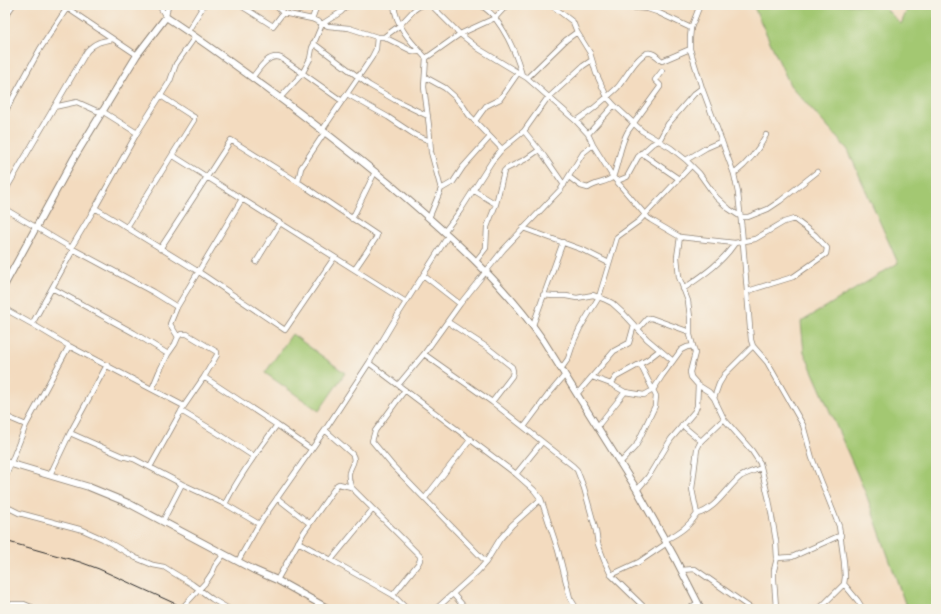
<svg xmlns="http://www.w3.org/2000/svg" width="941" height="614" font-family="'Comic Neue',sans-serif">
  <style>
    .green { fill: #a3c872; stroke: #677a4e }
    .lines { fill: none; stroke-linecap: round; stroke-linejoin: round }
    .street-casing { stroke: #8f8375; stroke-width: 6 }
    .secondary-casing { stroke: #8f8375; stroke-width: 8 }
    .street { stroke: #fff; stroke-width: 4.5 }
    .secondary { stroke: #fff; stroke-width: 6 }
    .rail { stroke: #2b2b2b; stroke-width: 1 }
  </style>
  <rect width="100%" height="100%" fill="#f7f3e8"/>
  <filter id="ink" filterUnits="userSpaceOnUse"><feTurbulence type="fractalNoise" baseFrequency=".025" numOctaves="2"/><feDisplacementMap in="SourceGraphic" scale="8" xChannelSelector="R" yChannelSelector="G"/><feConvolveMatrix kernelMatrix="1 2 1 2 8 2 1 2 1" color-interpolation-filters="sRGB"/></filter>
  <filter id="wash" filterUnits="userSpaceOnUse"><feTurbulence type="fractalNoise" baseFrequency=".012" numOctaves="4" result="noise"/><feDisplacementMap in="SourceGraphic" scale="16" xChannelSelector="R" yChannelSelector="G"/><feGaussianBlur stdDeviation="0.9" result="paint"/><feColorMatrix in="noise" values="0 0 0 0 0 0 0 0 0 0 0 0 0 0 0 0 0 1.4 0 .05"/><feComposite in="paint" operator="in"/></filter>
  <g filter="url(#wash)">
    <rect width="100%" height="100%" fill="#f3dbbf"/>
    <path class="green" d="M753,5H882L901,24L909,5H936V609H907L866,494L804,352L801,322L898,263L848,150L790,85Z
      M292,334L345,373L319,411L265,373Z"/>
  </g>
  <g filter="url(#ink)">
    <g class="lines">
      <defs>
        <path id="street" d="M159,5L166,17
          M275,5L283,13L312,19L328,26L349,28L377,37H384L399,26L414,10L421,5
          M394,5C396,27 412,43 426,58L424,87L429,126L431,152L441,189L429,218
          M431,5L460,34L479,49L527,78L576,121L588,134L593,145L613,177L648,218L651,220L680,237L735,243L755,239L784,222L794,219L815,235L827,248L826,254L793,277L748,291
          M481,5C486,9 492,13 495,18C507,34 517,56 522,75
          M551,5L573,22L577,32L590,53L596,73L607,97L614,105L642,131L671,148L686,160L699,173L716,197L729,209L741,217H748L768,209L780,201L817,172
          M609,5L648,9L657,12L691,28
          M700,5L691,28L690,38V49L702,88L734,174L738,193L742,231L751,340L753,346L767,362L803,425L812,458L839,526L844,562L845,577L844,584L819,609
          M243,7L273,26L283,13
          M67,8L137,55
          M5,17L13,5
          M166,17L168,5
          M312,19L317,5
          M188,31L204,5
          M195,37L176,64L170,81L137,133L95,208L199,272L285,330L334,258
          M384,37L412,51L421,52
          M313,43L369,85L395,100L428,116
          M426,58L460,34L495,18L507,5
          M425,77L445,88L454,96L463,106L469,115L502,149
          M252,78C259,69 268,53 281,58L342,101
          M527,78L566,40L577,32
          M347,94L388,117L415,135L430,141
          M280,98L302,74L310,59L312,48L322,24L341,12L348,5
          M54,107L77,102L97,111H102L137,133
          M5,112L40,49L67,8L63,5
          M475,121L486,106L500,99L518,73
          M576,121C592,111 604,100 617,88C626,78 635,58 647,53C653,51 658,58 662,61L690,49
          M323,129L372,57L376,49L377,37
          M524,131L544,156L564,185
          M588,134L614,105
          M641,153L679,179
          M172,155L406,302
          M686,160L706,148L722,141
          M734,174C748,163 758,151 766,135
          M569,177L581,186L588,188C596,182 606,183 613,177C619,161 620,145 628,131L660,87V85L655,80L662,71
          M617,181L627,177L638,157L652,144L659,141L668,124L694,94L702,88
          M298,182L301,168L325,132
          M441,189L453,182L463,167L490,137
          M473,190L496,204L487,227L486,248L476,261
          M5,191L87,51C95,42 102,41 113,39
          M496,204L504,171L506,169L526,159L539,150
          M5,209L71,248L95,208
          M352,219L375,172
          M127,227L194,120V117L192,116L161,96
          M523,228L583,250L609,263
          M444,232L460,211L492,161L502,149L524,131L546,100L583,66L592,60
          M680,237L677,257L679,277L688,301L690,317V335L695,353L690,372L691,377L698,385L709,392L714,398L724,419L752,451L760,463L769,500L776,541L777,558L774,570V580L776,607L777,609
          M71,248L153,292L177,307L242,199
          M160,249L231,140L298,182L377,235L376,238L355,269
          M256,262L280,223
          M52,288L73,250
          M683,289C702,276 722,263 735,243
          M543,295L553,296H566L577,298L593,295L606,300L612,303L624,314L647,339L673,361
          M460,304L503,250L561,189L583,153L593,145
          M5,309L32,324L69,346L184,406L150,467
          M448,322L488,348L512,367L513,371L512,376L492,402
          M32,324L52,288L134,333L168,354L159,372L152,389
          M533,325L563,242
          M638,329L647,319L651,318L690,332
          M178,337L181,334H187L217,352V355L204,377
          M168,354L175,344L178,337L170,324L177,307
          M424,354L492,402L573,466L577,470L584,488L596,531L598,544L604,560L611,575L646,609
          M369,363L516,474L534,490L541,499L558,550L570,598L577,609
          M561,369L568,359L574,341L580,328L599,297L617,237L639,221L691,166
          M592,377L611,384L625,392L644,395L653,390L662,376L681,350L687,347L693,346
          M611,384L616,377L647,360L660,350
          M398,385L424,354L460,304L423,275
          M405,390L375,431L372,441L392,465L486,562
          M577,394L614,351L629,343L634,325
          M714,398L719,384L725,374L753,346
          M184,406L204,377L277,425L311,449
          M181,411L216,432L253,456
          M5,416L26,425
          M682,425L701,441
          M524,427L548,395L565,375
          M597,427L625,392
          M325,430L352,454C357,461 350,466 349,473C348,478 350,483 351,487L420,556V560L418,564L393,595L407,609
          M70,433L107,365
          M620,463L636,446L655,406L656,396L640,364
          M516,474L542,442
          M50,475L70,433L122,456L134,459L182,484L225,504L259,524
          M5,478L26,425L69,346
          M637,490L648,477L671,439L695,411L697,406L698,385
          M277,498L309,523
          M425,498L471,439
          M225,504C239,476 258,450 277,425
          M5,506L19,513L83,530L103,539L136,558L153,565L164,567L172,572L192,584L212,599L229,609
          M373,509L331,560L393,595
          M697,514C715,510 726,489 740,477C746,473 754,471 761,468
          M163,521L182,484
          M665,540C678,534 689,527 697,514L692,489L697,449L701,441L724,419
          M298,542L331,560
          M777,558L792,557L841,535
          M238,561L259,524L325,430L369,363L394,321L448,236
          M681,570L695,569L752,609
          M611,575L639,562L667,543
          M277,580L304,532L337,485L339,484L351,487
          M844,584L858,601L863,609
          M453,594L466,609
          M5,604H24L36,609
          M181,609L206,582L212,573L215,566L224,554
          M436,609L478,571L486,562L500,539L512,525L541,499
          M688,609L698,603"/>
        <path id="secondary" d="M5,284L74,158L137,55L166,17C201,40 235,65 269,90C311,121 351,152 391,185C446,232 501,280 543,340L637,490L675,558L701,609
          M5,462L89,487L128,503L254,570L277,580L329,609"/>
      </defs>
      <use href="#street" class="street-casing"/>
      <use href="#secondary" class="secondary-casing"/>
      <use href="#street" class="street"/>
      <use href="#secondary" class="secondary"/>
      <path class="rail" d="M5,541L80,562L99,569L187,609"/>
    </g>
  </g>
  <rect width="941" height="614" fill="none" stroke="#f7f3e8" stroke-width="20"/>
</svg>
